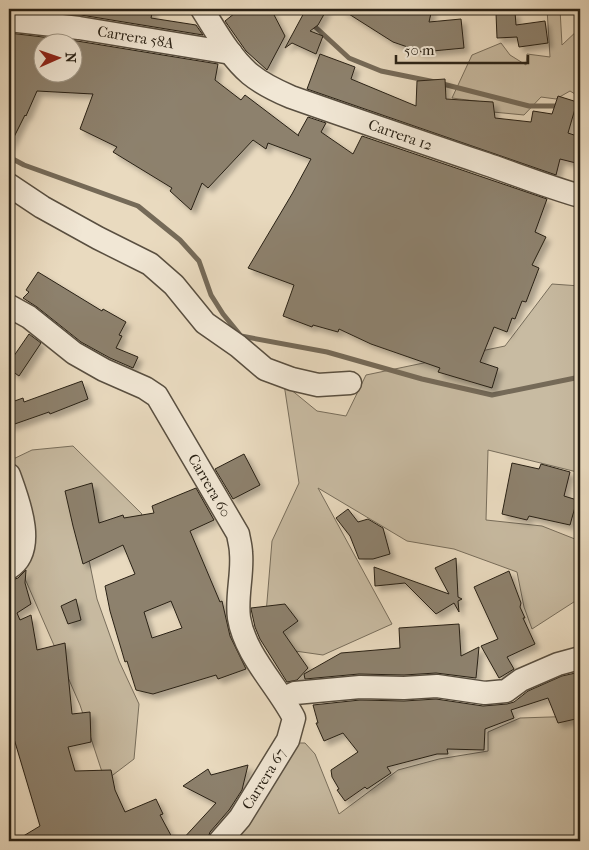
<svg xmlns="http://www.w3.org/2000/svg" width="589" height="850" font-family="'IM FELL French Canon',serif">
  <style>
    .green { fill: #c8bba2; stroke: #786e5c }
    .lines { fill: none; stroke-linecap: round; stroke-linejoin: round }
    .stream { stroke: #756a58; stroke-width: 5 }
    .building { fill: #8d816d; stroke: #292115; fill-rule: evenodd; filter: url(#shadow) }
    .minor-casing { stroke: #594f40; stroke-width: 25 }
    .minor { stroke: #f1e7d5; stroke-width: 22 }
    .labels { text-anchor: middle; dominant-baseline: central; stroke-width: 4.5; stroke-linejoin: round; paint-order: stroke }
    .street-label { font-size: 15px; fill: #292115; stroke: #f1e7d5 }
  </style>
  <defs>
    <filter id="shadow"><feDropShadow dx="4.5" dy="4.5" stdDeviation="2.5" flood-color="#0004"/></filter>
  </defs>
  <rect width="100%" height="100%" fill="#e9dabf"/>
  <filter id="stains"><feTurbulence type="fractalNoise" baseFrequency=".004" numOctaves="4"/><feColorMatrix values="0 0 0 0 .2 0 0 0 0 .09 0 0 0 0 .02 0 0 0 .5 -.17"/></filter>
  <radialGradient id="worn" r=".72"><stop offset=".6" stop-color="#630" stop-opacity="0"/><stop offset="1" stop-color="#630" stop-opacity=".3"/></radialGradient>
  <path class="green" d="M547,9H560L562,45L580,28V97L570,91L556,99L541,97L524,115L493,112L483,102L452,98L472,55L501,43L510,55L526,65L527,54L550,57Z
    M552,284L580,286V452L577,472L488,450L486,520L542,526L580,541V598L532,629L524,607L517,572L454,549L407,541L318,488L392,624L323,655L288,650L265,626L272,541L299,483L284,384L317,411L346,416L366,375L505,346Z
    M73,446L142,514L127,536L89,560L97,599L119,661L139,704L134,759L105,781L80,705L9,542V461L32,450Z
    M580,716V841H232L299,743H305L315,754L339,814L398,770L439,759L488,751V732L520,718Z"/>
  <g class="lines">
    <path class="stream" d="M311,23L349,58L381,71L435,82L529,106H560
      M9,157L24,165L138,206L180,240L199,261L211,295L223,314L241,336L327,352L422,379L492,395L580,377"/>
  </g>
  <path class="building" d="M26,9H153L151,18L196,25L203,35L81,15Z
    M240,9H271L285,36L267,70L246,51L225,21Z
    M306,9H327L318,25L310,31L323,36L316,54L292,43L285,48Z
    M341,9H432L429,22L461,19L464,48L422,52L393,42Z
    M515,12L516,25L545,21L548,43L519,47L517,37L497,38L496,13Z
    M9,33L77,41L218,64L215,80L241,100L245,95L299,136L298,135L308,117L326,123L321,132L353,154L362,136L547,199L535,232L546,237L532,265L539,268L526,302L522,301L515,319L512,318L507,332L494,327L480,362L498,368L492,388L438,372L440,368L371,344L339,329L338,332L313,325L312,327L283,316L294,285L248,268L292,194L311,159L268,143L266,149L253,140L208,188L202,183L191,210L170,191L172,188L113,152L117,147L80,129L93,94L37,91L26,116L25,115L9,147ZM42,42H72V72H42Z
    M320,54L355,67L351,79L416,106L417,81L445,79L446,99L493,102L495,118L531,122L533,111L552,114L558,96L577,102L568,133L580,137V145L576,163L560,159L556,175L307,89Z
    M38,272L102,311L103,309L126,322L119,335L122,336L116,348L138,357L133,368L110,358L81,342L37,307L23,298L29,292L26,290Z
    M29,334L41,343L19,376L9,369V363Z
    M82,381L88,399L50,414L49,412L9,426V403L23,398L24,402Z
    M244,454L260,485L233,499L215,469Z
    M512,463L539,469L541,464L570,472L564,496L577,500L570,525L529,516L527,520L502,514Z
    M92,483L99,523L123,515L124,518L154,513L152,506L196,488L214,520L190,531L220,602L222,601L230,636L246,669L218,679L216,675L153,694L136,690L127,661L125,662L110,611L105,586L135,574L123,545L83,564L73,526L65,491ZM171,601L182,628L152,638L144,612Z
    M348,509L358,522L368,519L383,528L390,554L373,559H359L350,536L336,518Z
    M456,558L458,597L462,599L458,601L459,612L454,603L436,614L405,583L375,586L374,567L449,594L435,568Z
    M26,570L25,583L31,604L17,613L20,620L31,615L37,650L65,643L72,714L90,712L91,742L68,747L75,771L111,770L115,790L125,812L156,799L163,814L160,815L174,841H15L40,826L9,722V581L18,578Z
    M509,571L521,603L520,607L525,618H523L535,644L507,657L514,669L499,678L481,646L498,639L474,587Z
    M76,599L81,620L68,624L61,606Z
    M285,604L298,621L283,632L308,668L297,680L287,682L260,639L255,627L251,609V608Z
    M459,624L461,656L479,647L476,678L436,673L404,675L359,674L305,679L304,674L341,653L400,648L399,628Z
    M580,672V718L558,723L548,698L511,710L514,718L485,729L484,750L447,749L448,754H437L387,767L391,773L367,789L365,787L345,801L337,790L339,789L332,777L331,770L358,752L343,733L324,741L316,723H318L313,705L360,700L404,701L436,699L483,706L507,704L514,702L528,691L562,676Z
    M248,765L242,790L229,810L210,832L207,841H181L216,803L183,786L208,769L211,775Z"/>
  <g class="lines">
    <defs>
      <g id="minor">
        <path id="s1" d="M202,9C216,31 230,57 250,74C262,84 277,91 291,97C356,120 421,142 486,164C518,175 548,187 580,196"/>
        <path id="s2" d="M9,20L79,28L231,53"/>
        <path d="M9,185L42,207L98,238L150,264L174,285L205,323L238,346L265,369L292,379L318,385L350,383"/>
        <path id="s3" d="M9,306L29,317L74,353L104,370L145,388L157,396L238,534C239,540 241,547 241,553C243,574 236,597 239,618C245,655 277,685 294,718L288,740L240,818L220,841"/>
        <path d="M9,475C18,500 38,550 9,568"/>
        <path d="M284,698L295,693L360,687L404,688L437,686L485,693L506,691L521,680L558,664L580,658"/>
      </g>
    </defs>
    <use href="#minor" class="minor-casing"/>
    <use href="#minor" class="minor"/>
  </g>
  <g class="labels">
    <g class="street-label">
      <text stroke="none"><textPath href="#s2" startOffset="128">Carrera 58A</textPath></text>
      <text stroke="none"><textPath href="#s1" startOffset="244">Carrera 12</textPath></text>
      <text stroke="none"><textPath href="#s3" startOffset="278">Carrera 60</textPath></text>
      <text transform="translate(264 779) rotate(-58)">Carrera 67</text>
    </g>
  </g>
  <rect width="589" height="850" fill="none" stroke="#e9dabf" stroke-width="30"/>
  <rect x="10" y="10" width="569" height="830" fill="none" stroke="#292115" stroke-width="2.5"/>
  <rect x="15" y="15" width="559" height="820" fill="none" stroke="#292115"/>
  <g transform="translate(58 58) rotate(88)"><circle r="24" fill="#f1e7d5" stroke="#a19888"/>
  <path d="M0-4L9 19L0 12L-9 19Z" fill="#8f2418"/>
  <text y="-8" font-size="14" font-weight="bold" text-anchor="middle" fill="#292115">N</text>
  </g>
  <path d="M396 55v8h132v-8" fill="none" stroke="#292115" stroke-width="2.5"/>
  <text x="404" y="55" font-size="15" fill="#292115" stroke="#f1e7d5" stroke-width="4" paint-order="stroke">50 m</text>
  <rect width="100%" height="100%" filter="url(#stains)"/>
  <rect width="100%" height="100%" fill="url(#worn)"/>
</svg>
